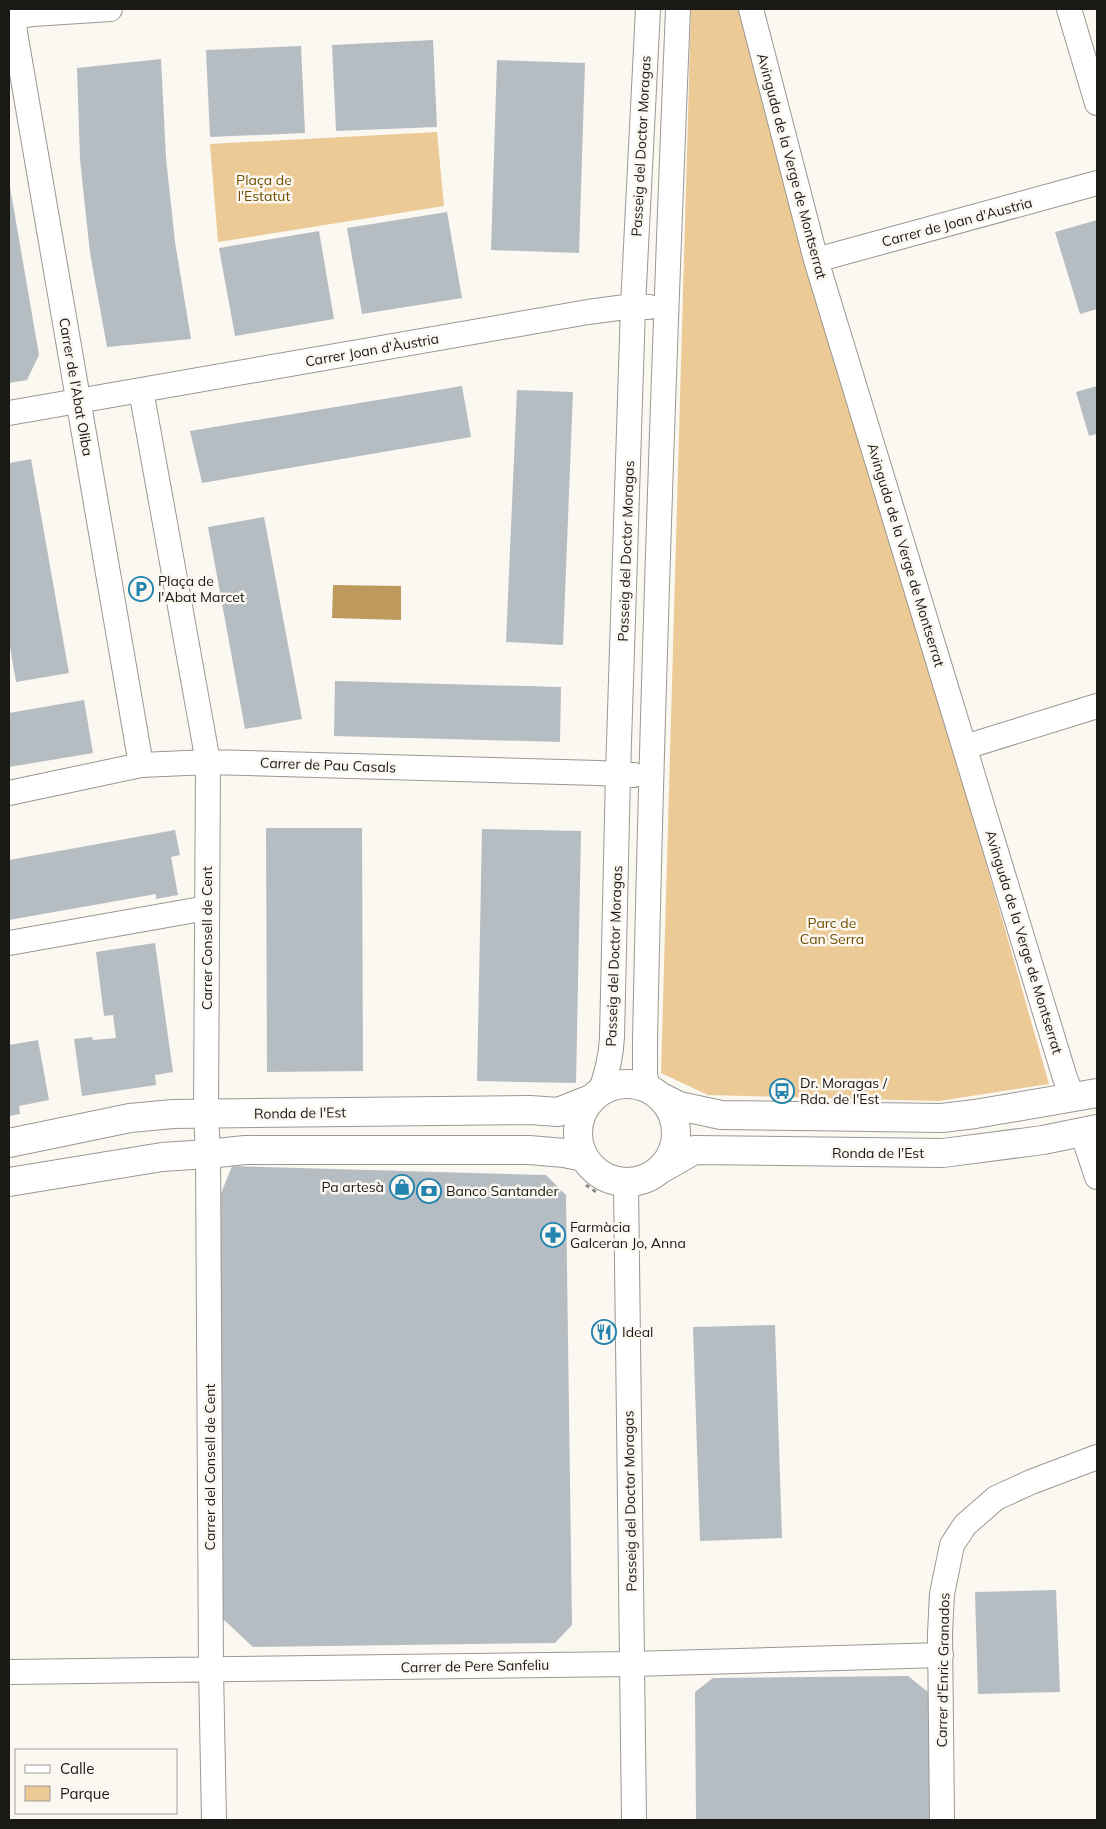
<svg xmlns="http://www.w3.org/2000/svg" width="1106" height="1829" viewBox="0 0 1106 1829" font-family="Mulish,sans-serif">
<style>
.green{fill:#ebca96}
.water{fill:#be995e}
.building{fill:#b6bdc2}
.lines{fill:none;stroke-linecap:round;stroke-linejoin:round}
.street-casing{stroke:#9b9792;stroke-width:26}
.secondary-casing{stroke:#9b9792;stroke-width:30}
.path{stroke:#8c8a85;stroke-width:3;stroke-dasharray:4 4;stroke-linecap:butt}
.street{stroke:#fff;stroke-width:24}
.secondary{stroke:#fff;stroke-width:28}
.labels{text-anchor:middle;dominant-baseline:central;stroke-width:5;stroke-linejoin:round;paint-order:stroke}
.street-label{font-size:14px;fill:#1a1916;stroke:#fbf7f1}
.park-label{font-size:14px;fill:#724e00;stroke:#fbf7f1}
.poi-label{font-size:14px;fill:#1a1916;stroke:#fbf7f1;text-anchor:start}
</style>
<rect width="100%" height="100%" fill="#fbf7f1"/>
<path class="green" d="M691 9H743L1049 1084 939 1101 708 1095 661 1073Z
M437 132 444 206 218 242 210 144Z"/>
<path class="water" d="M333 585 401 586V620L332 618Z"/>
<path class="building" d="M433 40 437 127 336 131 332 45Z
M301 46 305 133 210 137 206 50Z
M161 59 166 158 175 242 191 339 107 347 90 253 80 160 77 68Z
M497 60 585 63 579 253 491 250Z
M9 181 39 355 27 380 9 383Z
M447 212 462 298 362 314 347 228Z
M1097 220V309L1080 314 1055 232Z
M319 231 334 319 235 336 219 248Z
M462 386 471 437 202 483 190 431Z
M1097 386V434L1089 436 1076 392Z
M517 390 573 392 563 645 506 642Z
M31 459 69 673 16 682 9 641V463Z
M264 517 302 719 245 729 208 527Z
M335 681 561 687 560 742 334 736Z
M84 700 93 753 9 767V713Z
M266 828H362L363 1071 267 1072Z
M482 829 581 831 576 1083 477 1081Z
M175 830 180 855 171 857 178 895 156 899V894L9 920V860Z
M155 943 173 1072 155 1075 156 1085 82 1096 74 1039 92 1037 93 1040 116 1038 113 1015 104 1016 96 952Z
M38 1040 49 1100 19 1106 20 1114 9 1116V1045Z
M232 1166 546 1175 566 1195 572 1625 555 1643 253 1647 222 1618 220 1196Z
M775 1325 782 1538 700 1541 693 1327Z
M1056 1590 1060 1692 978 1694 975 1592Z
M908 1676 933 1696 934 1820H696L695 1692 713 1678Z"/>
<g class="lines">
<defs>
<path id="street" d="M11 9 141 765
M751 9 816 260 1065 1078 1073 1097
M1069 9 1097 103
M9 18 33 14 110 9
M816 260 1097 183
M141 390 208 762 206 1114 208 1154 211 1669 214 1820
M9 413 588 312 633 306 649 307
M965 747 1097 706
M9 793 141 765 208 762 598 773 634 775
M9 943 207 908
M648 1088 645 1075V1041C652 697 664 353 678 9
M600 1092C607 1074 611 1057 612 1037L618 774 633 306 648 9
M1082 1132 1097 1177
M626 1183 634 1820
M9 1672 632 1664 941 1655
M942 1820 940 1633 942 1594 952 1545 965 1525 996 1498 1031 1482 1097 1457"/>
<path id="secondary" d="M578 1133a49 49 0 1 1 98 0a49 49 0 1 1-98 0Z
M661 1097 679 1106 721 1115 942 1118 975 1114 1097 1093
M9 1143 130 1118 173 1114 530 1110 558 1112 591 1099
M661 1169 694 1150 943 1153 1043 1140 1097 1129
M9 1182 162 1157 208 1154 245 1150H529L564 1153 584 1157"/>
</defs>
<use href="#street" class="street-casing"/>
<use href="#secondary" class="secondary-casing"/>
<path class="path" d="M586 1185 599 1194"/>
<use href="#street" class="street"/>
<use href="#secondary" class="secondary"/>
</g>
<defs>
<symbol id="parking-ring" viewBox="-11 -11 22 22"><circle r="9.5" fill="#fbf7f1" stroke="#2284af" stroke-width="1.5"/><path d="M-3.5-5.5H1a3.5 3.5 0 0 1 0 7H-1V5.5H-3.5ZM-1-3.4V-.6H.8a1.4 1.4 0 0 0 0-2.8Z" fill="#2284af"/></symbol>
<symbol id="bus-ring" viewBox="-11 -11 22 22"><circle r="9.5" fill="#fbf7f1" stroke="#2284af" stroke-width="1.5"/><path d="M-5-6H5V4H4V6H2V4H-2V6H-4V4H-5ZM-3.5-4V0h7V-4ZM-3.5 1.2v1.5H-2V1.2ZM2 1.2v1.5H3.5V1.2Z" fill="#2284af"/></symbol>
<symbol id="shop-ring" viewBox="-11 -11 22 22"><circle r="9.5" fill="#fbf7f1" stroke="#2284af" stroke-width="1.5"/><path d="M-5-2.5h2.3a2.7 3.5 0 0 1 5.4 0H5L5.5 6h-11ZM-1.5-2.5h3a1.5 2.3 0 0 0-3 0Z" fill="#2284af"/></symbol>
<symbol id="bank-ring" viewBox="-11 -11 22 22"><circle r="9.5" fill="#fbf7f1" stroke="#2284af" stroke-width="1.5"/><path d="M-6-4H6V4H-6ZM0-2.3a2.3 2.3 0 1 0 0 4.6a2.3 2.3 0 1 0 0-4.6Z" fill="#2284af"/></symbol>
<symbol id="pharmacy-ring" viewBox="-11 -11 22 22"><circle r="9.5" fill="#fbf7f1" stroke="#2284af" stroke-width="1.5"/><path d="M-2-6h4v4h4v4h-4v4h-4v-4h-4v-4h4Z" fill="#2284af"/></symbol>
<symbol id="restaurant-ring" viewBox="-11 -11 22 22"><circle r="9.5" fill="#fbf7f1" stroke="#2284af" stroke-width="1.5"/><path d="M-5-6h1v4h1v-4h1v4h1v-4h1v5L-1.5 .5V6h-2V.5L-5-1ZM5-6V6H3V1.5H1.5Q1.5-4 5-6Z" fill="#2284af"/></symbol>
</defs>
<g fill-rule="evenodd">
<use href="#parking-ring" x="127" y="575" width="28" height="28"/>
<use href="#bus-ring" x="768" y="1077" width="28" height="28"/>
<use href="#shop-ring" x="388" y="1173" width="28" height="28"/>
<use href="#bank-ring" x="415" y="1177" width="28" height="28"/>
<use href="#pharmacy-ring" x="539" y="1221" width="28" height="28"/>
<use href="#restaurant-ring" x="590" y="1318" width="28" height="28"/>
</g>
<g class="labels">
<g class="street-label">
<text transform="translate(641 146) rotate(-87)">Passeig del Doctor Moragas</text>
<text transform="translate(792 166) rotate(75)">Avinguda de la Verge de Montserrat</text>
<text transform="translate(957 222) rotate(-15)">Carrer de Joan d'Austria</text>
<text transform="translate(372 350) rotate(-10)">Carrer Joan d'Àustria</text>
<text transform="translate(76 387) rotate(80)">Carrer de l'Abat Oliba</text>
<text transform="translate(626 551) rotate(-88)">Passeig del Doctor Moragas</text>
<text transform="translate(906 555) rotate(73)">Avinguda de la Verge de Montserrat</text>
<text transform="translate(328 765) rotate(2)">Carrer de Pau Casals</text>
<text transform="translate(207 938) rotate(-90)">Carrer Consell de Cent</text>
<text transform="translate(1024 942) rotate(73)">Avinguda de la Verge de Montserrat</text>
<text transform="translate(614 956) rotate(-88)">Passeig del Doctor Moragas</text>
<text transform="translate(300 1113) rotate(-1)">Ronda de l'Est</text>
<text x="878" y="1153">Ronda de l'Est</text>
<text transform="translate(210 1467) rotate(-90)">Carrer del Consell de Cent</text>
<text transform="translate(630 1501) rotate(-91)">Passeig del Doctor Moragas</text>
<text transform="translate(475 1666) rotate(-1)">Carrer de Pere Sanfeliu</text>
<text transform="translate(943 1670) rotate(-89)">Carrer d'Enric Granados</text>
</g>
<g class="park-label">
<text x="264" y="180">Plaça de<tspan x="264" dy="16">l'Estatut</tspan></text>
<text x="832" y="923">Parc de<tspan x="832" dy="16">Can Serra</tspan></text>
</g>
<g class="poi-label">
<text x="158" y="581">Plaça de<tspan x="158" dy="16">l'Abat Marcet</tspan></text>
<text x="800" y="1083">Dr. Moragas /<tspan x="800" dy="16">Rda. de l'Est</tspan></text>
<text x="384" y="1187" text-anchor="end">Pa artesà</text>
<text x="446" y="1191">Banco Santander</text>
<text x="570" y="1227">Farmàcia<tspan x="570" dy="16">Galceran Jo, Anna</tspan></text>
<text x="622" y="1332">Ideal</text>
</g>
</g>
<rect width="1106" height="1829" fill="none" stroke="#1a1916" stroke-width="20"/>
<rect x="15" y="1749" width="162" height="65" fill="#fbf7f1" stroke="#a19e99"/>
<rect x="25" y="1765" width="25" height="8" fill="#ffffff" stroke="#a19e99"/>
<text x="60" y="1774" font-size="15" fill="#1a1916">Calle</text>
<rect x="25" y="1786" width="25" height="15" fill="#ebca96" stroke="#a19e99"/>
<text x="60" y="1799" font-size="15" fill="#1a1916">Parque</text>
</svg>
